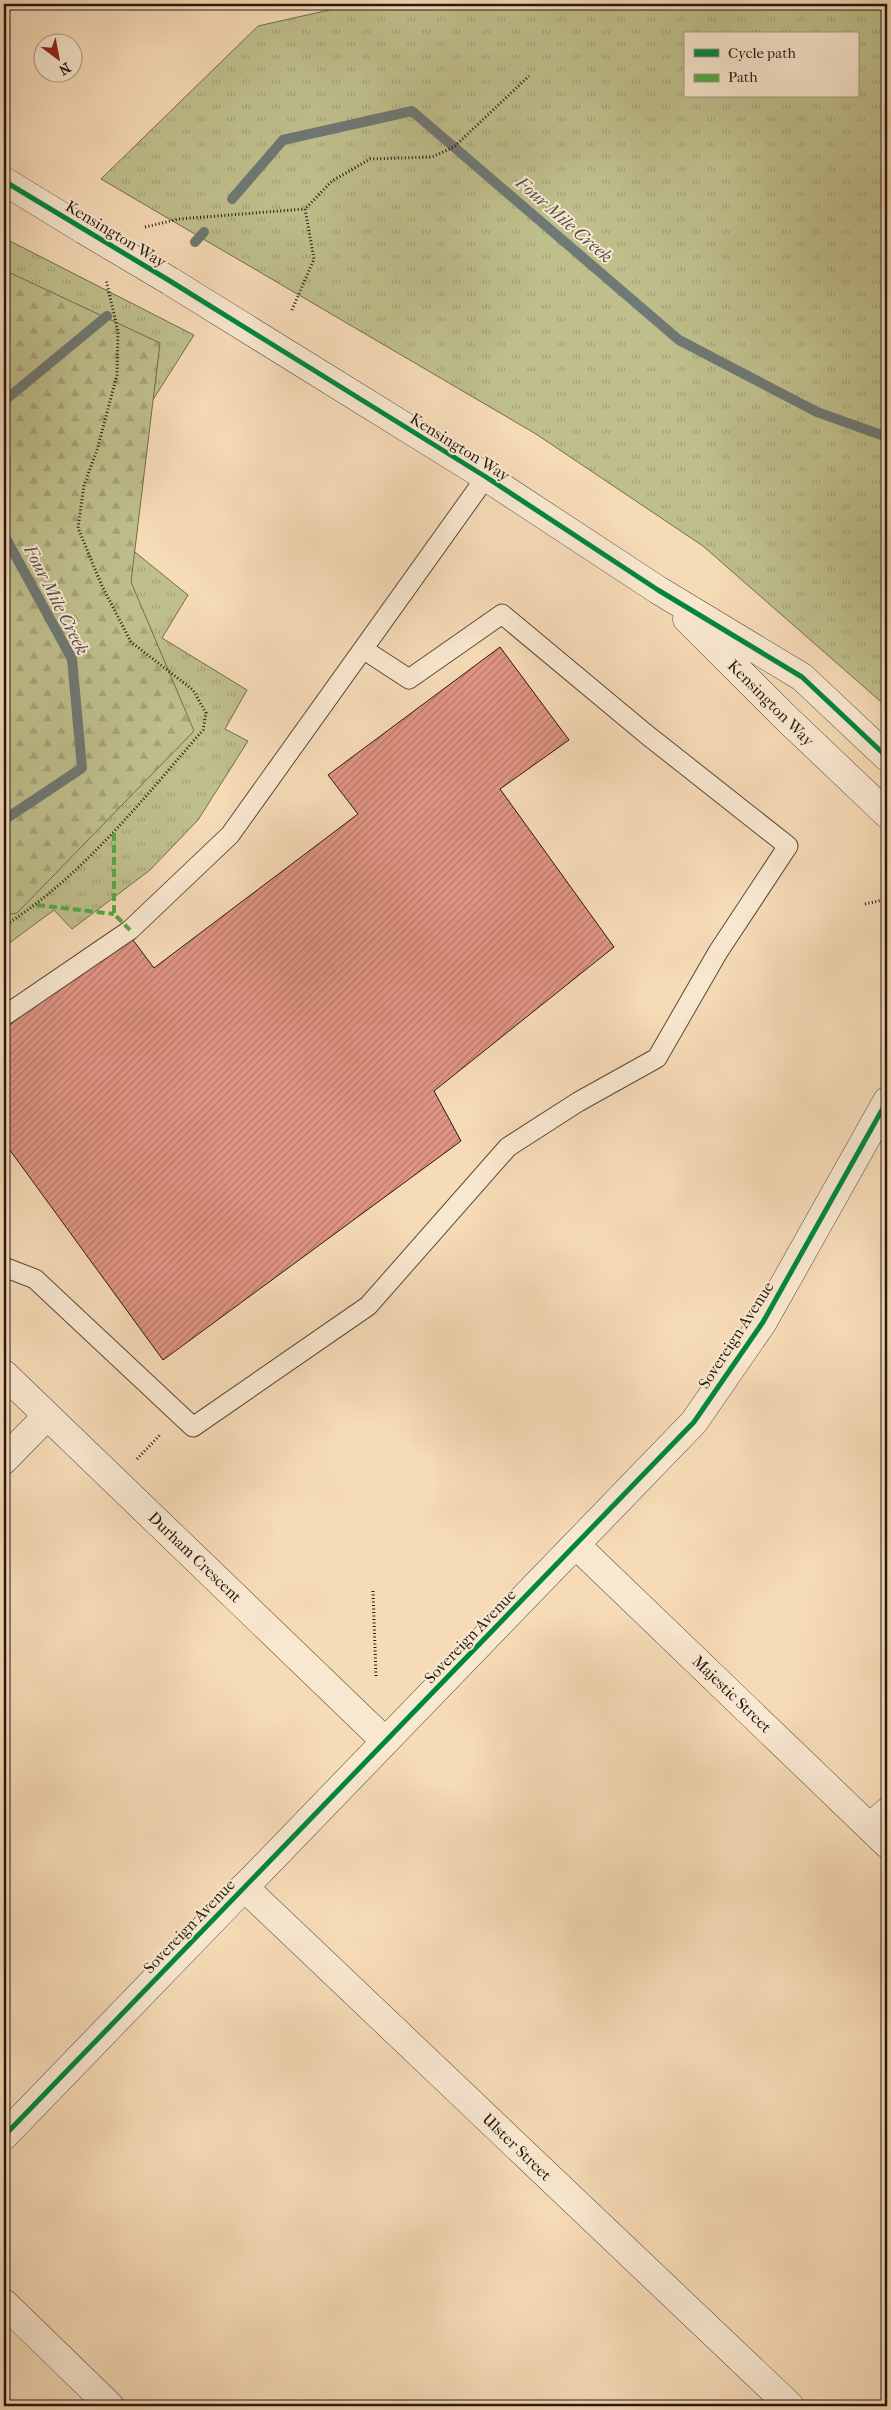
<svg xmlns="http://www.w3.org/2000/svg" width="891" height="2410" viewBox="0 0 891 2410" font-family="'IM FELL French Canon',serif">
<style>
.grass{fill:url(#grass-tufts);stroke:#726c4e;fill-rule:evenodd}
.forest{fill:url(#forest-firs);stroke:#726c4e}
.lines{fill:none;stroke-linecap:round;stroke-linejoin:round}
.stream{stroke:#6f7975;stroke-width:10}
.building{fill:url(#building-hatch);stroke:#261811}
.service-casing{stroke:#5a493a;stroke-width:21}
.minor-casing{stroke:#5a493a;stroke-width:29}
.tertiary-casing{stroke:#5a493a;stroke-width:29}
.path{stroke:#261811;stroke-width:3;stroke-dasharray:1 2.5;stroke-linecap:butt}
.service{stroke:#f9e8d0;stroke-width:19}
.minor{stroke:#f9e8d0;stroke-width:28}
.tertiary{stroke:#f9e8d0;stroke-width:28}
.tertiary-bridge-casing{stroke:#5a493a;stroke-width:29;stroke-linecap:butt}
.tertiary-bridge{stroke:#f9e8d0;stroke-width:28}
.quiet{stroke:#53a942;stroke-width:4;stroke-dasharray:8 4;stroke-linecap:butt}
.cycleway-casing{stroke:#f9e8d0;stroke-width:8}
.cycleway{stroke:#00873e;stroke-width:5}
.labels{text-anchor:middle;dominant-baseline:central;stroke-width:4;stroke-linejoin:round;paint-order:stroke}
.street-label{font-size:16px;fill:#261811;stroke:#f9e8d0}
.water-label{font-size:18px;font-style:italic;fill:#50504b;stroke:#f9e8d0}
</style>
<defs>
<pattern id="grass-tufts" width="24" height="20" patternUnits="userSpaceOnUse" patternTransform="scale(1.25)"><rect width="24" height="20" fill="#bfbf8c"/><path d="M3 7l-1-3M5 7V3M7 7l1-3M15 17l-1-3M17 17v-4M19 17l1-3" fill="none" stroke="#a4a378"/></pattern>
<pattern id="forest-firs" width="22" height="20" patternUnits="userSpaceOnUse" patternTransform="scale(1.25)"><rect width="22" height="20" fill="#bfbf8c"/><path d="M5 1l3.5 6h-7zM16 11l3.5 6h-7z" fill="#a4a378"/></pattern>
<pattern id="building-hatch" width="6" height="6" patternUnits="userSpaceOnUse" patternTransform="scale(1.25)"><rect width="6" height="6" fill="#e19483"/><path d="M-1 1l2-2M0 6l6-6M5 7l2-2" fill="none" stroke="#b6786a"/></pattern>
</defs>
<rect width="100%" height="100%" fill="#f6dbb7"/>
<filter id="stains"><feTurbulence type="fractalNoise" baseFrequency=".004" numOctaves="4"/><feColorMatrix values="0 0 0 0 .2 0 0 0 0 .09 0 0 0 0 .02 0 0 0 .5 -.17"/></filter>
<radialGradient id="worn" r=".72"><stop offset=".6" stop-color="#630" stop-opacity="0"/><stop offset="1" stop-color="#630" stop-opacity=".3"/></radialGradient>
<path class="grass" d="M356 4H887V707L703 546 536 434 101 179 258 26ZM685 34H857V96H685Z
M4 238 194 335 83 510 188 595 162 638 247 690 225 729 248 741 198 820 150 870 72 929 54 910 4 947Z"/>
<path class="forest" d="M4 270 160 343 131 582 194 731 17 913 4 915Z"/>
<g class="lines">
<path class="stream" d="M232 199 283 140 412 111 679 340 817 412 887 437
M195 242 204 232
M4 401 107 316
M4 535 72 659 82 768 4 820"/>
</g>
<path class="building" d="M500 647 569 740 500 789 614 947 434 1091 461 1141 163 1360 4 1142V1029L130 936 154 968 358 814 328 775Z"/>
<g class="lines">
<defs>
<path id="service" d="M4 1016 130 930 230 835 486 477
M4 1267 35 1279 193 1427 368 1306 508 1147 578 1102 657 1058 718 952 788 846 646 734 502 614 409 679 363 649"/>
<path id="minor" d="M4 1374 385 1741
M4 1460 46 1417
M576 1545 887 1844
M870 1827 887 1812
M244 1887 790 2406
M4 2303 110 2406"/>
<path id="tertiary" d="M4 181 84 230
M170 281 486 477 658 590 802 677 887 757
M687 619 785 717 887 814
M4 2136 694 1422 763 1322 887 1101"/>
</defs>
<use href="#service" class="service-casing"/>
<use href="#minor" class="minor-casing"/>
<use href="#tertiary" class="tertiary-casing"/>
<path class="path" d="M145 227 179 219 305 209
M292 310 314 259 305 209 332 181 370 159 432 157 454 147 529 76
M865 904 887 899
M4 926C83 876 142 800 203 730L206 713 193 690 131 642 102 586 78 528 84 485 97 450 117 375 118 331 106 280
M137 1459 160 1435
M373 1591 376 1676"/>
<use href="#service" class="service"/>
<use href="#minor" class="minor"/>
<use href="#tertiary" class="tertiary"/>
<defs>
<path id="tertiary-bridge" d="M84 230 170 281"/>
</defs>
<use href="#tertiary-bridge" class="tertiary-bridge-casing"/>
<use href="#tertiary-bridge" class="tertiary-bridge"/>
<path class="quiet" d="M114 833V914L130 930
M37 905 114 914"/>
<defs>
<path id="cycleway" d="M4 181 170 281 486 477 658 590 802 677 887 757
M4 2136 694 1422 763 1322 887 1101"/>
</defs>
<use href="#cycleway" class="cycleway-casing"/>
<use href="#cycleway" class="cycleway"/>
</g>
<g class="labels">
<g class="street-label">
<text transform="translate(116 234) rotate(31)">Kensington Way</text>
<text transform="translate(460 447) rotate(32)">Kensington Way</text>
<text transform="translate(771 703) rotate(45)">Kensington Way</text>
<text transform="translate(736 1335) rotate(-57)">Sovereign Avenue</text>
<text transform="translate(195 1557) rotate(44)">Durham Crescent</text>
<text transform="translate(470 1636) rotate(-46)">Sovereign Avenue</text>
<text transform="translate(732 1694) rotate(44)">Majestic Street</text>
<text transform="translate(189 1926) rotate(-46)">Sovereign Avenue</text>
<text transform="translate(517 2147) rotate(44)">Ulster Street</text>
</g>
<g class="water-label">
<text transform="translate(564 220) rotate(41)">Four Mile Creek</text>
<text transform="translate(56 600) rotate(63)">Four Mile Creek</text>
</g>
</g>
<rect width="891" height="2410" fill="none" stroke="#f6dbb7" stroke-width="20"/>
<rect x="5" y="5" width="881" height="2400" fill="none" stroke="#261811" stroke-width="2.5"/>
<rect x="10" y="10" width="871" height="2390" fill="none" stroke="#261811"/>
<rect x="684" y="32" width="175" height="65" fill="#f9e8d0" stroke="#a59584"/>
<rect x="694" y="49" width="25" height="8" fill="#00873e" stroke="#a59584"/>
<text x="728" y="58" font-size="15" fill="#261811">Cycle path</text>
<rect x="694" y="74" width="25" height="8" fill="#53a942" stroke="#a59584"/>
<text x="728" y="82" font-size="15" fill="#261811">Path</text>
<g transform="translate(58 58) rotate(148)"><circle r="24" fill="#f9e8d0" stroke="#a59584"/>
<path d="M0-4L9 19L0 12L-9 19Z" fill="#8f2418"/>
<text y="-8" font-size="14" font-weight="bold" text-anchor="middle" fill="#261811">N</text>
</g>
<rect width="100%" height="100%" filter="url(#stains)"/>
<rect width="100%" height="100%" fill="url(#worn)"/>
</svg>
